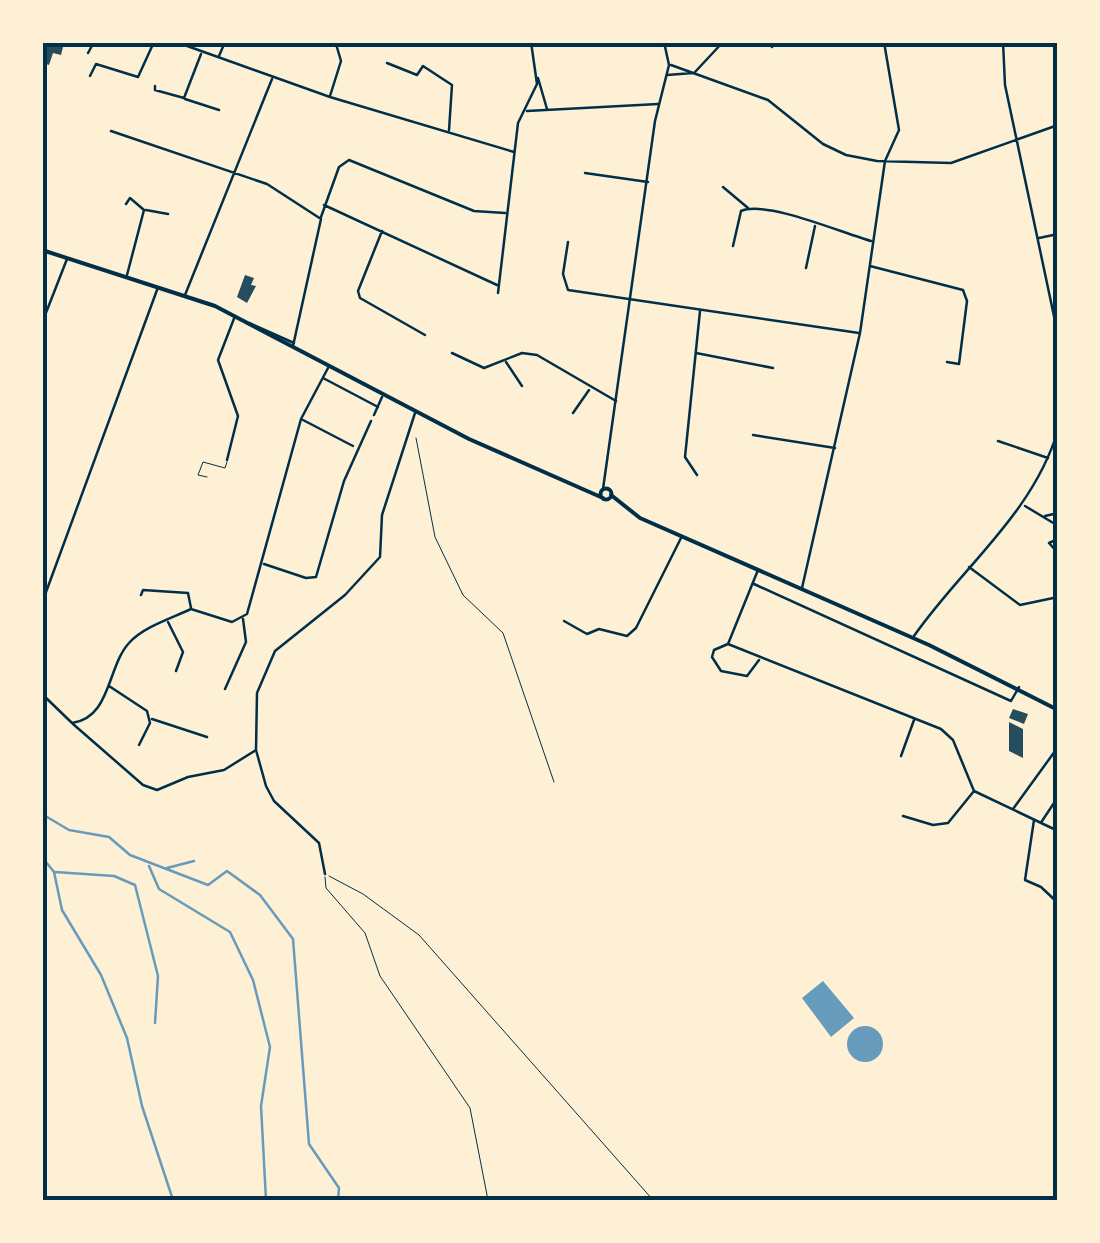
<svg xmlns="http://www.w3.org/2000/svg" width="1100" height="1243" viewBox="0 0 1100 1243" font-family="'Public Sans',sans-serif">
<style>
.water{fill:#669bbc}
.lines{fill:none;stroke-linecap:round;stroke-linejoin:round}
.stream{stroke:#669bbc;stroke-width:2.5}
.building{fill:#264d5e}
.path{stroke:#003049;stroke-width:1}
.service{stroke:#003049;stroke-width:1}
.minor{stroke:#003049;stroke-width:2.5}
.tertiary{stroke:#003049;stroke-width:2.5}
.secondary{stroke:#003049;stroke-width:4}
.neatline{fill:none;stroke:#003049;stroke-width:4}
</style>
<rect width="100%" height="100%" fill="#fdf0d5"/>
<path class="water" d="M823 981 854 1018 831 1037 802 998Z
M847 1044a18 18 0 1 1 36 0a18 18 0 1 1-36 0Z"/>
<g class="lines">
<path class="stream" d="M42 814 69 830 109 837 130 855 208 885 227 871 260 895 293 939 309 1144 339 1188 338 1200
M42 857 54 872 62 910 101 975 127 1038 142 1106 173 1200
M149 866 159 889 230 932 253 980 270 1047 261 1106 266 1200
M167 868 194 861
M55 872 114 876 135 885 158 976 155 1023"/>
</g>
<path class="building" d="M42 42 63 47 61 55 53 53 49 65 43 63 47 51Z
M245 275 254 278 251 285 256 286 247 303 237 297Z
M1013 709 1028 714 1024 724 1009 718Z
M1009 722 1023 729V758L1009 751Z"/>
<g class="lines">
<path class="path" d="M416 438 435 537 463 595 503 633 554 782
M329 876 363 894 419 935 653 1200"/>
<path class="service" d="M207 477 198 475 203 462 225 468 227 462
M325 877 326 888 365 933 380 976 470 1108 488 1200"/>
<path class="minor" d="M103 42H115
M176 42 330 97 514 152
M770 42 772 47
M1003 42 1005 85 1058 335
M88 53 94 42
M219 56 225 42
M387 63 417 75 423 66 452 85 449 130
M671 65 768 100 823 144 846 155 877 161 951 163 1058 125
M695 72 723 42
M667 75 693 73
M90 76 96 64 138 77 154 42
M538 78 547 109
M155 86V90L184 98 201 54
M330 96 341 61 336 44 342 42
M185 99 219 110
M527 111 658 104
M111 131 267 184 321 219 293 346
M585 173 648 182
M723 187 748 208
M126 204 130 198 144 210 127 275
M324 205 497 285
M146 210 168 214
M321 217 339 167 349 160 474 211 505 213
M382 231 358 291 360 298 425 335
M1039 238 1058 234
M568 242 563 274 568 290 859 333
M733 246 741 211C766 200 842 233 871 241
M870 266 963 290 967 301 959 364 947 362
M806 268 815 226
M498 293 518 123 537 84 531 42
M185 295 272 79
M42 323 67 259
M249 323 294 343
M452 353 484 368 522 353 537 355 616 401
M696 353 773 368
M506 362 522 386
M323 378 378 407
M573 413 589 390
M374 415 382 397
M303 420 353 446
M753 435 835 448
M998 441 1048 458
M227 460 238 416 218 360 235 316
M697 475 685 457 700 311
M1025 506 1055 524 1058 532
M1045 516 1058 513
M1058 539 1049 543 1058 553
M264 564 306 578 316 577 344 481 371 421
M969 567 1020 605 1058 597
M758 570 728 644 941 729 953 740 974 791 1058 831
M754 584 1011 701 1019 687
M802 588 860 333 885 161 899 130 884 42
M1058 588V590
M141 595 143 590 188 593 191 608
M42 603 157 290
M564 621 587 634 599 629 627 636 636 628 682 536
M168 622 183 652 176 671
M914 636C962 567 1033 514 1058 430
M728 644 714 650 712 657 721 671 747 676 759 660
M109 686 147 711 150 723 139 745
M225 689 246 642 243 619
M42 694 72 723C111 718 107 667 129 643 143 627 172 618 191 609L232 622 247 614 301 419 328 368
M152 719 207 737
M73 724 143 785 157 790 188 777 224 770 256 750
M901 756 914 720
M1013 809 1058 747
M903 816 933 825 948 823 974 791
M1034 820 1025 880 1041 887 1058 903
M1042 821 1058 797
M325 874 319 843 274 801 266 786 256 750 257 693 275 651 345 595 380 557 382 515 415 413"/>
<path class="tertiary" d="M603 489 655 121 669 65 664 42"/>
<path class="secondary" d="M42 250 215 306 469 439 603 498
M600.5 494a5.5 5.5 0 1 1 11 0a5.5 5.5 0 1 1-11 0Z
M611 495 640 518 929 645 1058 710"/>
</g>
<rect width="1100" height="1243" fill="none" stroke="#fdf0d5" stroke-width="90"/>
<rect x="45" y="45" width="1010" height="1153" class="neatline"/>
</svg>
